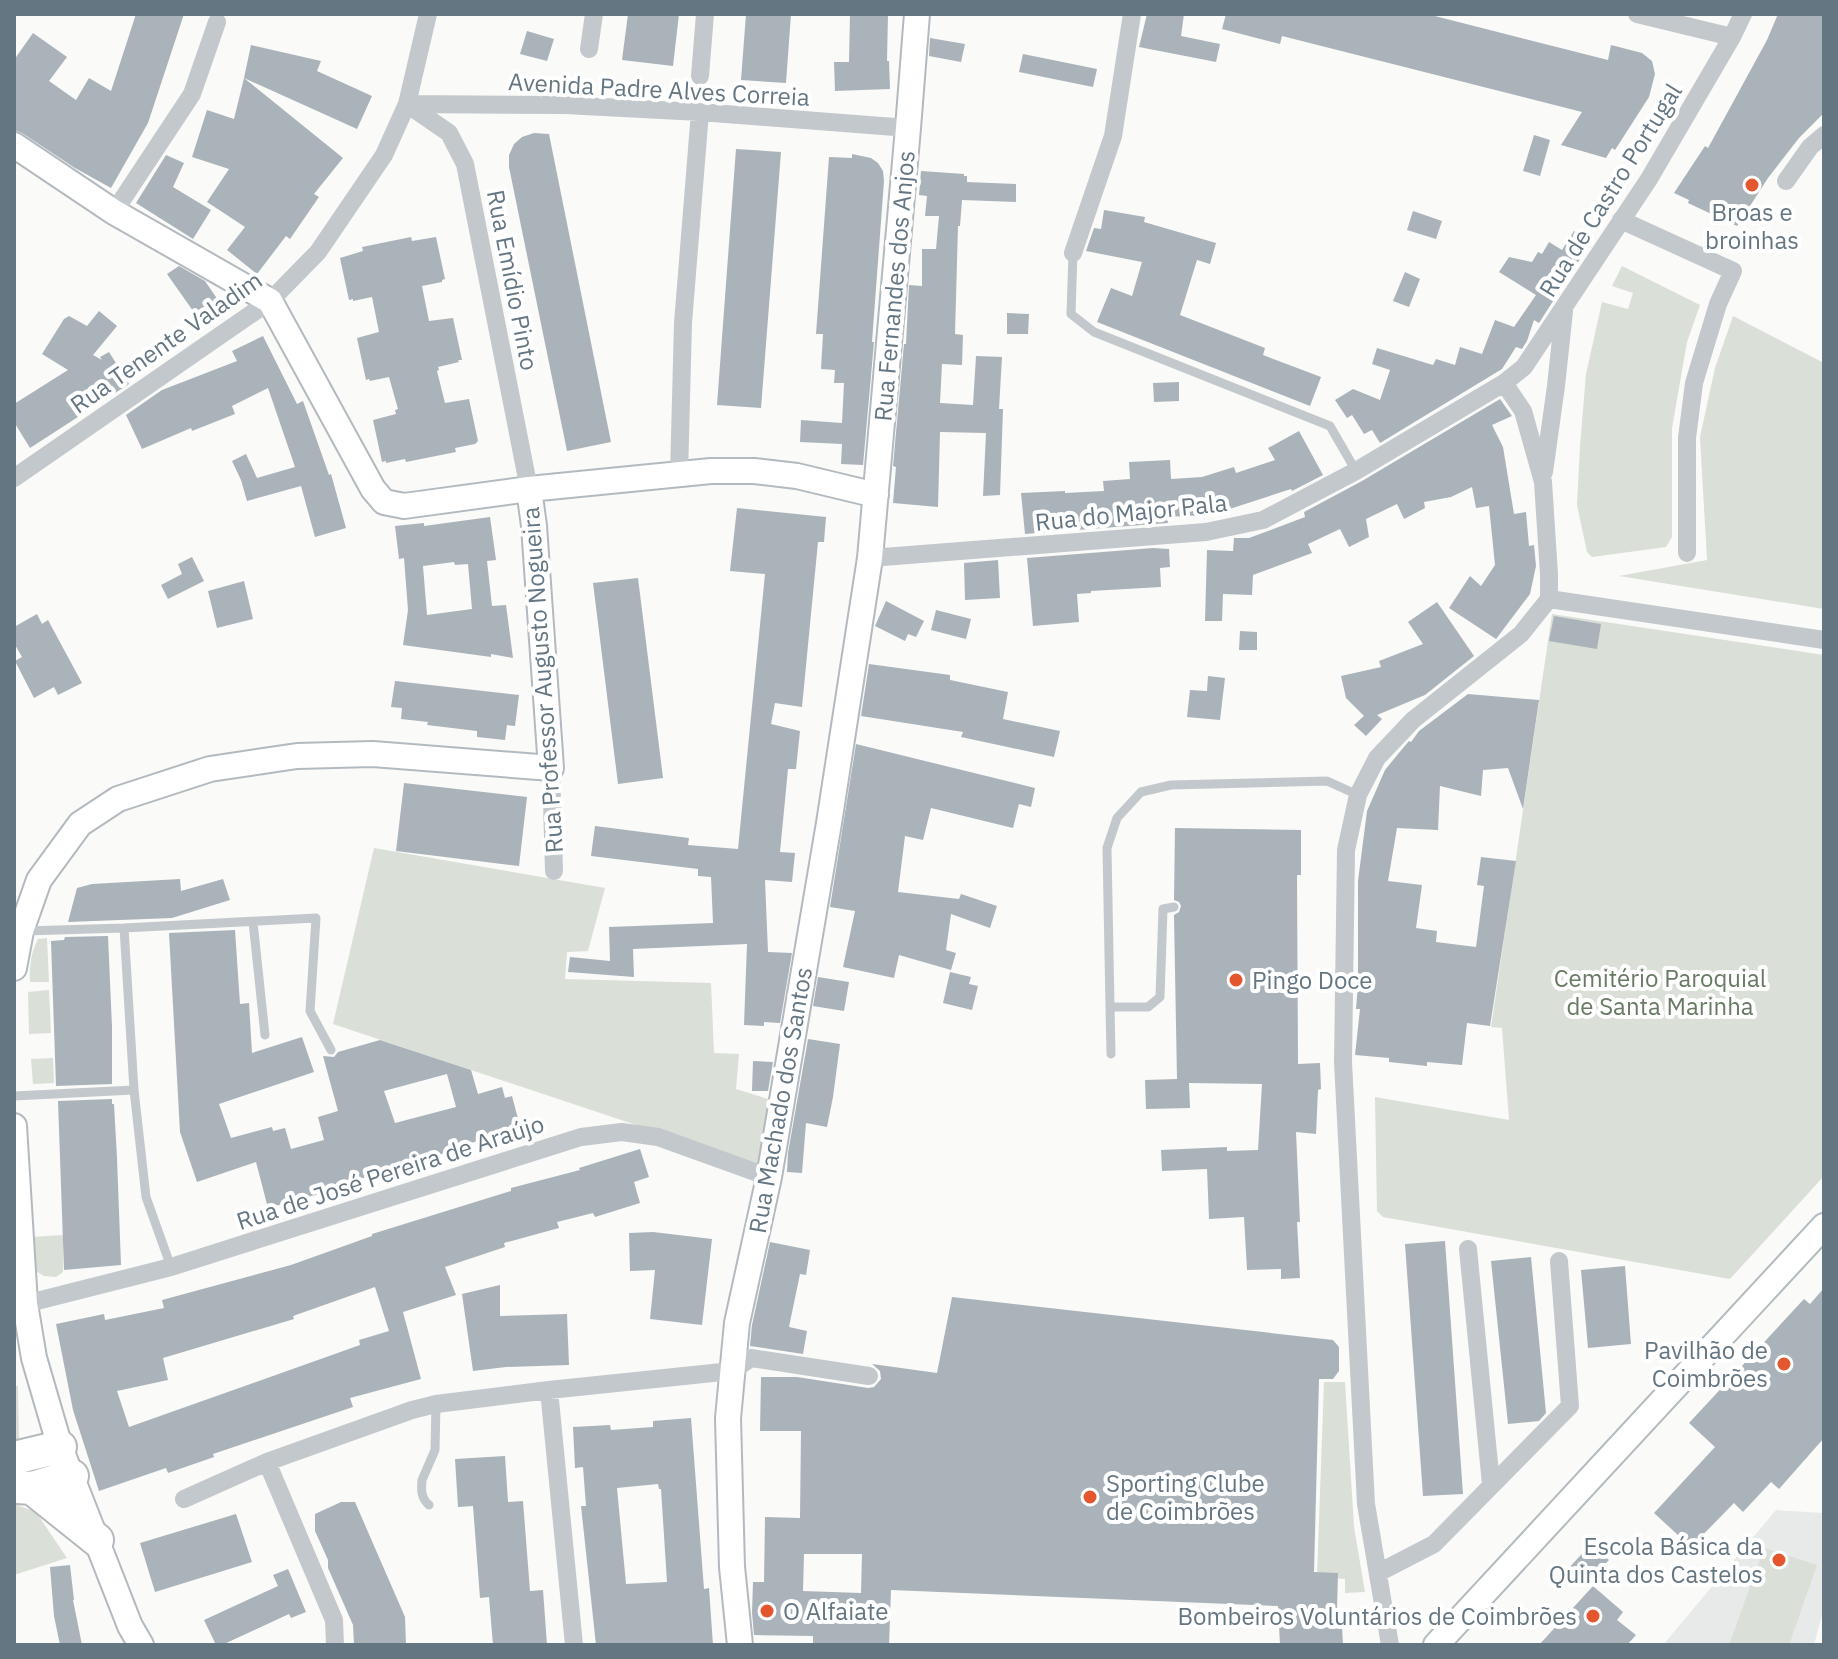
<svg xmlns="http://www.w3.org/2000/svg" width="1838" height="1659" viewBox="0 0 1838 1659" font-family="'IBM Plex Sans',sans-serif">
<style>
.built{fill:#e8e9e9}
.green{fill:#dadfd7}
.building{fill:#aab3b9;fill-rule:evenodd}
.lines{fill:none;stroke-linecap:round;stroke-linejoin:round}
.secondary-casing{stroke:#b3babf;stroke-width:28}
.highway-casing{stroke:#b4b9bd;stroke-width:36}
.lane{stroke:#c3c8cc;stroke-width:9}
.street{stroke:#c3c8cc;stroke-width:18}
.secondary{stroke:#fff;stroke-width:24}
.highway{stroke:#fff;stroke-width:32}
.poi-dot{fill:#e4572e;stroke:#fff;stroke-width:3}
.labels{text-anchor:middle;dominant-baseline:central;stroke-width:8;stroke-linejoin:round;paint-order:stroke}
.street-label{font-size:24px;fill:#657683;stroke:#fff}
.poi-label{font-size:24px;fill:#657683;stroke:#fff;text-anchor:start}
.park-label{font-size:24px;fill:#687a64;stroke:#fff}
</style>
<rect width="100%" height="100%" fill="#fafaf8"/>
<path class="built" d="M1776 1510 1824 1513V1607L1814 1645H1663Z"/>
<path class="green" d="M1622 266 1700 305 1687 342 1672 428V537L1666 547 1592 557 1587 552 1577 505 1580 446 1586 374 1602 302 1628 309 1633 293 1612 286Z
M1733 316 1824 363V609L1619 576 1707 560 1700 437 1715 368Z
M1552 614 1824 655V1176L1730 1279 1383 1217 1377 1211 1375 1097 1509 1120 1502 1028 1491 1027Z
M374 848 605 888 588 951 567 952 565 979 711 983 714 1053 739 1054 736 1089 771 1100 759 1166 333 1024Z
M47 938 49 982H30C29 967 31 953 38 939Z
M49 990 51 1033 29 1034 28 992Z
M53 1058 54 1083 33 1084 31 1059Z
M63 1235V1272L56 1277 44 1276 33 1269 32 1237Z
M1324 1382H1345L1354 1527 1365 1592 1345 1593V1579L1317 1577Z
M14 1386H18L19 1441H14Z
M14 1504 36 1512 67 1558 14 1575Z
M1764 1548 1817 1565 1789 1645H1729Z"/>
<path class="building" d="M136 14H184L148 123 111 188 75 168 22 133 14 130V60L33 33 67 57 49 81 76 100 89 78 111 91Z
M628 14H679L673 66 622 60Z
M746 14H791L786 83 741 80Z
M850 14H888L887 61H889L890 89 835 91 834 62H849Z
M1147 14H1184L1181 36 1220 44 1216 62 1139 47Z
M1226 14H1427L1608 60 1611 45 1642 53 1652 61 1655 74 1649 97 1615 150 1612 148 1606 158 1561 145 1582 112 1282 36 1280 44 1222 29Z
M1778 14H1824V113L1799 138 1768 178 1737 226 1688 203 1689 200 1674 193 1705 146 1708 148 1767 40Z
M527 31 554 39 547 61 520 54Z
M930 38 965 44 961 62 929 56Z
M251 45 321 61 317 71 372 96 357 129 244 78Z
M1023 54 1097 69 1093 87 1019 72Z
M244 78 343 158 314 194 319 197 290 239 286 236 257 274 227 250 245 227 207 202 229 169 192 157 207 110 234 119Z
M534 133 549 134 611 442 567 451 509 167V155L514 144 522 137Z
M1534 135 1550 140 1540 176 1523 171Z
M736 149 781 152 761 408 717 405Z
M852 154 871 158 878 163 883 171 884 181 872 342H874L863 465 841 464 842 444 800 442 801 420 842 423 844 383H834L835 370 821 369 823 334H816L829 157 852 158Z
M166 155 184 163 173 187 211 210 193 239 136 203Z
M921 171 964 174V176H967V182L1016 184V202L962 200 960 226H958L955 334 963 335 962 365 942 364 940 403 973 405 976 356 1002 357 999 409H1003L1000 495 983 496 986 433 940 432 938 507 893 503 896 467 893 466 904 344H906L909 285 922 286V249H936L939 216H925L927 196 919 195Z
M1104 210 1145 217 1144 222 1216 243 1210 264 1197 260 1180 315 1265 348 1263 355 1321 377 1310 406 1097 322 1111 288 1132 296 1142 262 1086 251 1094 228 1101 229Z
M1413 211 1442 221 1436 239 1407 230Z
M1574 231 1591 242 1539 323 1534 320 1527 341 1522 349 1516 347 1502 369 1380 443 1372 430 1364 434 1352 415 1347 418 1335 400 1353 389 1380 400 1390 370 1372 364 1377 348 1433 365 1436 359 1455 365 1460 347 1482 354 1495 320 1514 327 1536 295 1499 272 1509 257 1532 262 1538 252 1542 254 1549 242 1562 250Z
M411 237 412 241 436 237 445 279 442 280V282L422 286 429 321 453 318 462 360H458L459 362 438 367 439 370 437 371 445 403 469 399 478 441 475 444 455 448 456 452 406 462 405 459 386 463V461L382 462 373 420 396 414 395 410 398 409 389 377 370 381 369 379 366 380 357 338 379 332 372 297 353 301V299L349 300 340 258 363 251 362 247Z
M179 266 205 281 227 313 205 328 167 274Z
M1405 272 1420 279 1409 307 1393 301Z
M99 311 117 326 93 355 102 360 100 357 109 352 129 384 30 448 14 422V404L68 370 42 354 64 319 69 316 87 326Z
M1007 313 1029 314 1028 334H1007Z
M263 336 297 404 303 401 329 475 331 474 346 528 315 537 301 486 247 501 241 480 232 461 246 454 257 478 295 467 268 388 232 406 235 414 192 431 191 428 142 449 126 415 162 390 237 361 232 351Z
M1179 382V401L1154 402 1153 383Z
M1500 399 1512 416 1492 425 1503 447 1514 514 1526 512 1529 546 1534 545 1536 566 1530 594 1496 639 1449 608 1470 576 1481 586 1495 565 1489 506 1476 508 1472 487 1451 497 1424 502 1425 508 1404 519 1397 504 1366 519 1369 537 1349 547 1340 529 1308 544 1312 553 1253 575 1252 595 1223 594 1222 621H1205L1207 550 1233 551 1234 538H1249L1305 517 1304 512 1362 481Z
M1299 431 1323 475 1292 491 1291 489 1205 517V515L1167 517 1168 523 1025 534 1021 493 1065 491V493L1104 491 1103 481 1130 479 1129 462 1170 460 1171 479 1202 477 1234 467 1236 473 1275 460 1268 448Z
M737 508 826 517 824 542H818L802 707 775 703 771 724 800 731 796 769H788L780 852 795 853 792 882 765 880 768 952 792 953 780 1023 764 1022V1026L744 1025 747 944 633 949 634 977 568 972 570 957 610 961 609 927 713 923 711 877 698 876V869L591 856 595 826 689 838 688 845 738 849 765 574 730 571Z
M490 517 496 560 487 561 492 606 506 605 513 658 491 654V657L403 645 408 610 404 558 399 559 395 526 424 523V526ZM454 562 455 565 468 564 472 609 427 615 423 566Z
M1153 548 1169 549 1170 567 1160 568 1161 587 1091 591V593L1077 594 1079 622 1033 626 1027 558Z
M192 557 204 581 168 599 161 585 182 574 178 564Z
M998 560 1000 598 965 600 964 563Z
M638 578 663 778 618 784 593 583Z
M244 581 253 619 217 628 208 591Z
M886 601 924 621 916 637 908 634 905 641 875 626Z
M1437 602 1474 656 1425 695 1377 715 1382 719 1366 736 1354 725 1364 716 1346 698 1341 676 1381 667 1379 661 1423 644 1408 622Z
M936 610 971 619 966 639 931 630Z
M37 614 42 624 48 620 82 683 58 695 54 687 34 698 15 661 22 657 14 643V627Z
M1554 616 1601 624 1597 649 1549 641Z
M1240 631 1257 632V650H1239Z
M869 664 950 675V680L1008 692 1003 719 1060 731 1054 757 961 737 963 732 861 716Z
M1208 676 1225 678 1220 720 1187 717 1190 690 1207 691Z
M395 681 519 695 515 726 507 725 505 740 477 737V731L427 725 428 722 401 719 402 708 391 707Z
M1468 694 1539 700 1523 809 1508 768 1483 770 1481 796 1440 786 1438 830 1397 828 1388 881 1422 885 1416 928 1437 931 1436 942 1476 947 1484 886 1477 885 1481 857 1516 861 1490 1026 1467 1023 1462 1065 1427 1062V1066L1389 1062V1058L1355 1055 1360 1009H1356L1358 984V881L1367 811 1385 770 1398 754 1409 741 1411 742 1419 731Z
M856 744 1035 788 1031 807 1019 804 1013 828 931 808 923 840 905 836 898 892 959 899 961 894 997 906 990 928 951 914 946 950 956 953 951 970 899 955 894 978 843 967 855 911 830 907Z
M404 783 527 797 519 866 396 851Z
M1175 828 1301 830V875H1297L1298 1064 1320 1063 1321 1089 1318 1090 1316 1134 1296 1132 1300 1222H1297L1300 1278 1281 1279V1269L1247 1270 1244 1217 1209 1219 1207 1169 1162 1171 1161 1150 1227 1147V1151L1258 1150 1262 1084 1189 1083 1190 1108 1146 1109 1145 1080 1177 1079 1174 915 1179 912 1181 906 1179 902 1174 900Z
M180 879 181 891 223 879 230 900 172 918 68 922 77 888 92 884Z
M235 930 240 1004 249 1003 252 1053 302 1037 314 1072 219 1104 231 1138 272 1127 273 1131 285 1128 291 1149 324 1140 318 1117 338 1111 323 1056 334 1057 338 1052 380 1040 471 1070 478 1094 502 1087 505 1098 512 1096 521 1130 455 1147V1150L353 1181 354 1184 268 1208 256 1162 197 1182 180 1132 169 933ZM447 1074 456 1107 395 1123 384 1091Z
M108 936 112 1027V1084L56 1086 51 941 64 940 65 937Z
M950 972 971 977 969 984 978 986 972 1010 943 1003Z
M818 977 849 982 844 1011 813 1006Z
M808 1039 840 1044 833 1097 827 1127 806 1123 802 1173 787 1172 788 1153Z
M753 1061 773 1062 768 1091H752Z
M112 1099V1104H114L117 1158 121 1265 64 1270 58 1101Z
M640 1149 649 1177 634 1182 640 1203 595 1217 593 1213 557 1222 559 1228 504 1243 505 1247 445 1267 456 1295 403 1312 421 1379 350 1398 353 1407 213 1454 214 1457 168 1473 166 1468 99 1491 73 1410 56 1324 104 1314 105 1320 164 1308 162 1300 291 1265 372 1236V1234L511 1191V1188L580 1170 579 1168ZM375 1287 389 1331 359 1340 360 1345 129 1427 117 1391 168 1380 163 1358 294 1319 293 1316Z
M653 1232 712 1239 702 1325 650 1319 655 1270 630 1271 629 1233Z
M1445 1241 1463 1494 1423 1496 1405 1244Z
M770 1242 810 1250 806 1275 800 1274 789 1327 807 1331 803 1354 750 1346 752 1325Z
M1531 1257 1546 1413 1539 1421 1508 1424 1491 1261Z
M1625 1266 1631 1344 1588 1348 1581 1270Z
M500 1285V1316L567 1314 569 1365 506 1367 473 1371 462 1294Z
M1824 1288V1438L1779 1489 1771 1482 1743 1512 1734 1503 1691 1547 1654 1513 1715 1447 1689 1423 1804 1299 1810 1304Z
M952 1297 1333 1340 1339 1347V1371L1333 1379H1319L1314 1572 1338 1573 1337 1610 1369 1608 1370 1625 1342 1626 1343 1645H1280L1278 1606 891 1590 889 1645H813V1636L754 1635 752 1613 753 1582H764L765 1517 800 1518 801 1431H760L761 1377H797L868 1388 874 1387 881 1379 880 1371 872 1364 937 1373ZM804 1554H862L861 1593 803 1591Z
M691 1418 704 1589 709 1588 713 1645H596L581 1506H586L583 1467 575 1468 573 1427 610 1425 611 1430 653 1427V1421ZM658 1484 659 1489H661L667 1582 626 1584 617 1488Z
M505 1456 508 1502 523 1501 530 1591 543 1590 547 1645H493L489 1597 480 1598 473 1506 458 1507 455 1459Z
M341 1502H355L405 1617 406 1645H354L353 1625 328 1568V1560L315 1531V1514Z
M236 1514 252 1562 155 1592 140 1543Z
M1591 1544 1609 1560 1583 1587 1566 1571Z
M70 1565 74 1600H73L82 1645H60L54 1616 50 1567Z
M288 1569 306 1612 291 1618 289 1614 222 1645H216L204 1620 278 1586 273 1575Z
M1593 1586 1623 1612 1617 1620 1636 1635 1627 1645H1539Z"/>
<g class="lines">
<defs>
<path id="secondary" d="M14 145 114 212 270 301 373 489 384 502 404 506 529 489 711 471H754L797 476 876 495
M14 968 21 931 39 880 80 824 118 799 210 769 297 756 373 754 551 768 534 526 529 489
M14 1126 25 1304 34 1358 60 1447 130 1626 141 1645
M740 1645 732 1567 728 1418 737 1323 769 1177 829 823 870 558 908 128 917 14
M1436 1645 1824 1226"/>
<path id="highway" d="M14 1458 60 1447
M17 1487 32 1488 72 1476
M32 1488 97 1540"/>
</defs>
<use href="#secondary" class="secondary-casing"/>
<use href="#highway" class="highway-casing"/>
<path class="lane" d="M1073 253 1071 314 1094 332 1330 426 1356 471
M1174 907 1163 909 1160 997 1148 1007H1110L1107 848 1117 818 1141 792 1171 785 1327 781 1358 795
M253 922 265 1035
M124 928 134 1090 146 1197 171 1267
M25 931 124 928 316 918 310 1011 331 1050
M1110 1007 1111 1054
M14 1096 134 1090
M429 1505C421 1498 421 1490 422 1480L435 1450 436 1404"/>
<path class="street" d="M1637 14 1732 37
M589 49 594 14
M700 76 705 14
M407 104 565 105 700 112 908 128
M407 104 449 133 465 164 529 489
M1786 181 1810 147 1824 135
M114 212 192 94 217 22
M1621 220 1733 271 1718 304 1694 383 1687 438V553
M1073 253 1113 136 1132 14
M1504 383 1523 411 1543 482 1549 574V599
M1544 472 1556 386 1564 311
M679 475 683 323 700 112
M14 478 270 301 318 252 384 155 407 104 428 14
M870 558 1206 532 1263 520 1356 471 1504 383 1524 367 1649 179 1732 37 1743 14
M1549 599 1824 640
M551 768 554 871
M1468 1249 1491 1484
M25 1304 171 1267 581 1137 622 1132 658 1137 769 1177
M549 1390 574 1645
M267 1462 334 1620 335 1645
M184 1499 267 1462 412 1410 436 1404 549 1390 732 1371 751 1358 869 1376
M1378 1573 1434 1544 1570 1406 1559 1261
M1390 1645 1366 1504 1343 1062 1346 850 1358 795 1377 758 1413 720 1521 634 1549 599"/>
<use href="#secondary" class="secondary"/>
<use href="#highway" class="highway"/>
</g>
<g class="poi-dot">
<circle cx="1752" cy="185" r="8"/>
<circle cx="1236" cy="980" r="8"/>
<circle cx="1784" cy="1364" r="8"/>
<circle cx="1090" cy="1497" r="8"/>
<circle cx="1779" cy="1560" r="8"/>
<circle cx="767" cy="1611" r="8"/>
<circle cx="1593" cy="1616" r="8"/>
</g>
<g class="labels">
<g class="street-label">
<text transform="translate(659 89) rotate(3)">Avenida Padre Alves Correia</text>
<text transform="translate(1610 190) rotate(-58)">Rua de Castro Portugal</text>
<text transform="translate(513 280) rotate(79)">Rua Emídio Pinto</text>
<text transform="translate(894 286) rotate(-85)">Rua Fernandes dos Anjos</text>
<text transform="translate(166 342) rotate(-35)">Rua Tenente Valadim</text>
<text transform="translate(1131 512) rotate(-6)">Rua do Major Pala</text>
<text transform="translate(542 680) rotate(-94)">Rua Professor Augusto Nogueira</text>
<text transform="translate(780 1100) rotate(-80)">Rua Machado dos Santos</text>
<text transform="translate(390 1172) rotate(-18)">Rua de José Pereira de Araújo</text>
</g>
<g class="poi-label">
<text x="1752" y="212" text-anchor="middle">Broas e<tspan x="1752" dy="28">broinhas</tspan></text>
<text x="1252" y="980">Pingo Doce</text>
<text x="1768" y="1350" text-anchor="end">Pavilhão de<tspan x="1768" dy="28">Coimbrões</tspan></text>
<text x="1106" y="1483">Sporting Clube<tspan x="1106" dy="28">de Coimbrões</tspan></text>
<text x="1763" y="1546" text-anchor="end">Escola Básica da<tspan x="1763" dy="28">Quinta dos Castelos</tspan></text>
<text x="783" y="1611">O Alfaiate</text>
<text x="1577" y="1616" text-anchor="end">Bombeiros Voluntários de Coimbrões</text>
</g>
<g class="park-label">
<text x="1660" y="978">Cemitério Paroquial<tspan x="1660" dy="28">de Santa Marinha</tspan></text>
</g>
</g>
<rect width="1838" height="1659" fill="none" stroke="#657683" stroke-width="32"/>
</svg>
